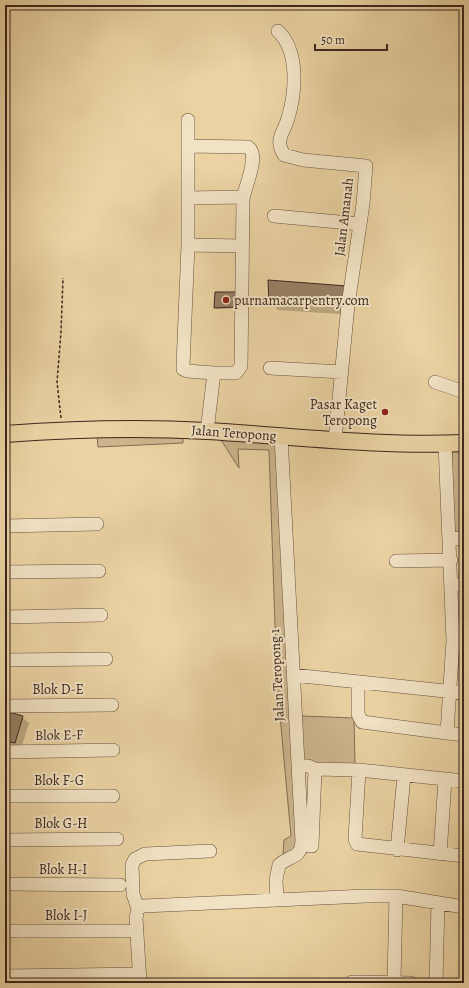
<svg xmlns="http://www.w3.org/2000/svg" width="469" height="988" viewBox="0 0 469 988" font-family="Alegreya,serif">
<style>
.green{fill:#ccb58c;stroke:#846e55}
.shadow{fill:#0003}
.building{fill:#968063;stroke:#3b271e}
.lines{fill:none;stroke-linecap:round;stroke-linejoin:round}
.minor-casing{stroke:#67523f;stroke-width:14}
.major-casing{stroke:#3b271e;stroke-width:18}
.path{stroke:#3b271e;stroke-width:1.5;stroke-dasharray:3 2;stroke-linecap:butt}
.minor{stroke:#f1e2c3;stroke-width:13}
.major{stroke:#ead2a2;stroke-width:16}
.poi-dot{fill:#8f2418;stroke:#f1e2c3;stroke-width:1.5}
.labels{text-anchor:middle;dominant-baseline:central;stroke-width:4;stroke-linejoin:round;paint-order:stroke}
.street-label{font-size:14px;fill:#3b271e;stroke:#f1e2c3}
.poi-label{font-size:14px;fill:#3b271e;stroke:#f1e2c3;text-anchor:start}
</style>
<rect width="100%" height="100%" fill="#ead2a2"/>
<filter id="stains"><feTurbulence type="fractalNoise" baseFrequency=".005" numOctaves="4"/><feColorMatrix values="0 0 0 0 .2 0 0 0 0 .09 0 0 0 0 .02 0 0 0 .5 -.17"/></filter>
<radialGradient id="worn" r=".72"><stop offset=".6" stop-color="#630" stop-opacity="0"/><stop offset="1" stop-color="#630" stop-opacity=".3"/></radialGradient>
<path class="green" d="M97 435 183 438V443L98 447Z
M226 439 279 443 298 843 293 851 283 854 284 840 291 836 277 683 269 450 238 449 239 468 221 440Z
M464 448V536H454L451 497 452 451Z
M456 635H464V668L456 667Z
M302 716 354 718 355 765 304 763 301 720Z"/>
<path class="shadow" d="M347 287 353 315 278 310 270 302Z
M236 293 238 308 217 309 215 307Z
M5 712 22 717 29 723 21 749 5 745Z"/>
<path class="building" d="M268 280 347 286 345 307 269 303Z
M215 292H237V307L214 308Z
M5 711 23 716 15 743 5 741Z"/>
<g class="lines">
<defs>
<path id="minor" d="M278 31C299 51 296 92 288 118 284 134 274 138 284 155L303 160 366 166 363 204 348 305 335 440
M188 120V146
M188 198 243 197
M274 216 360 224
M188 245 242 246
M270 368 342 372
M435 382 464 392
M207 431 214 373H236L241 366C242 311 242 256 243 201 243 189 261 156 248 147L188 146V245L183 366V369L187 371 214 373
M445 444 453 640 447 733 464 735
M5 526 97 524
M450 539 464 538
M396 561 451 560
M5 572 99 571
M452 585H464
M5 617 101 615
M5 660 106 659
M293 675 464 693
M358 683V714L362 722 447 733
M5 706 112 705
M5 752 113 750
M299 765 308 766 315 769 359 770 464 781
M359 770 355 839 357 844 464 856
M5 796H113
M5 840 117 839
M302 845 312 846 315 769
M397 850 404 776
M440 854 445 780
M5 884 120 885
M277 899 276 880 279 865C290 855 301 859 302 841L281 436
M138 909 133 894 132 865 135 859 145 854 210 851
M5 931H127
M5 976 139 974
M394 981 396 896
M352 982 411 983
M140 983 136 918 138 909 143 906 366 896H396L464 907
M436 983 438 904"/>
<path id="major" d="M5 434C73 429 139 427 207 431 293 436 379 447 464 443"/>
</defs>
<use href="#minor" class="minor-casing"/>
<use href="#major" class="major-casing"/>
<path class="path" d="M61 418 57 382 61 332 63 278"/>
<use href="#minor" class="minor"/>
<use href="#major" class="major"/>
</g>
<g class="poi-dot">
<circle cx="226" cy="300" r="4"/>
<circle cx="385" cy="412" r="4"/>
</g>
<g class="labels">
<g class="street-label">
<text transform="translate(344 217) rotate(-83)">Jalan Amanah</text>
<text transform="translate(234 433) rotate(4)">Jalan Teropong</text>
<text transform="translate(277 675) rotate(-93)">Jalan Teropong 1</text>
<text x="58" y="689">Blok D-E</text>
<text transform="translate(59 735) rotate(-1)">Blok E-F</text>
<text x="59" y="780">Blok F-G</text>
<text x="61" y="823">Blok G-H</text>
<text x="63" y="869">Blok H-I</text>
<text x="66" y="915">Blok I-J</text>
</g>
<g class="poi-label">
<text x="234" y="300">purnamacarpentry.com</text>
<text x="377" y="404" text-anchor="end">Pasar Kaget<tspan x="377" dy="16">Teropong</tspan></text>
</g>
</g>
<rect width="469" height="988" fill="none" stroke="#ead2a2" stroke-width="20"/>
<rect x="6" y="6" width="457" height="976" fill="none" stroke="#3b271e" stroke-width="2"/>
<rect x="10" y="10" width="449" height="968" fill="none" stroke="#3b271e"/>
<path d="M315 44v6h72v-6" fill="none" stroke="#3b271e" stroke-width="2"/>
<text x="321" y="44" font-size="12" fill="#3b271e" stroke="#f1e2c3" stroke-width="3" paint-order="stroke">50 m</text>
<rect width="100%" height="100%" filter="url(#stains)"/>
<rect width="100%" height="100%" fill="url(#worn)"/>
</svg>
